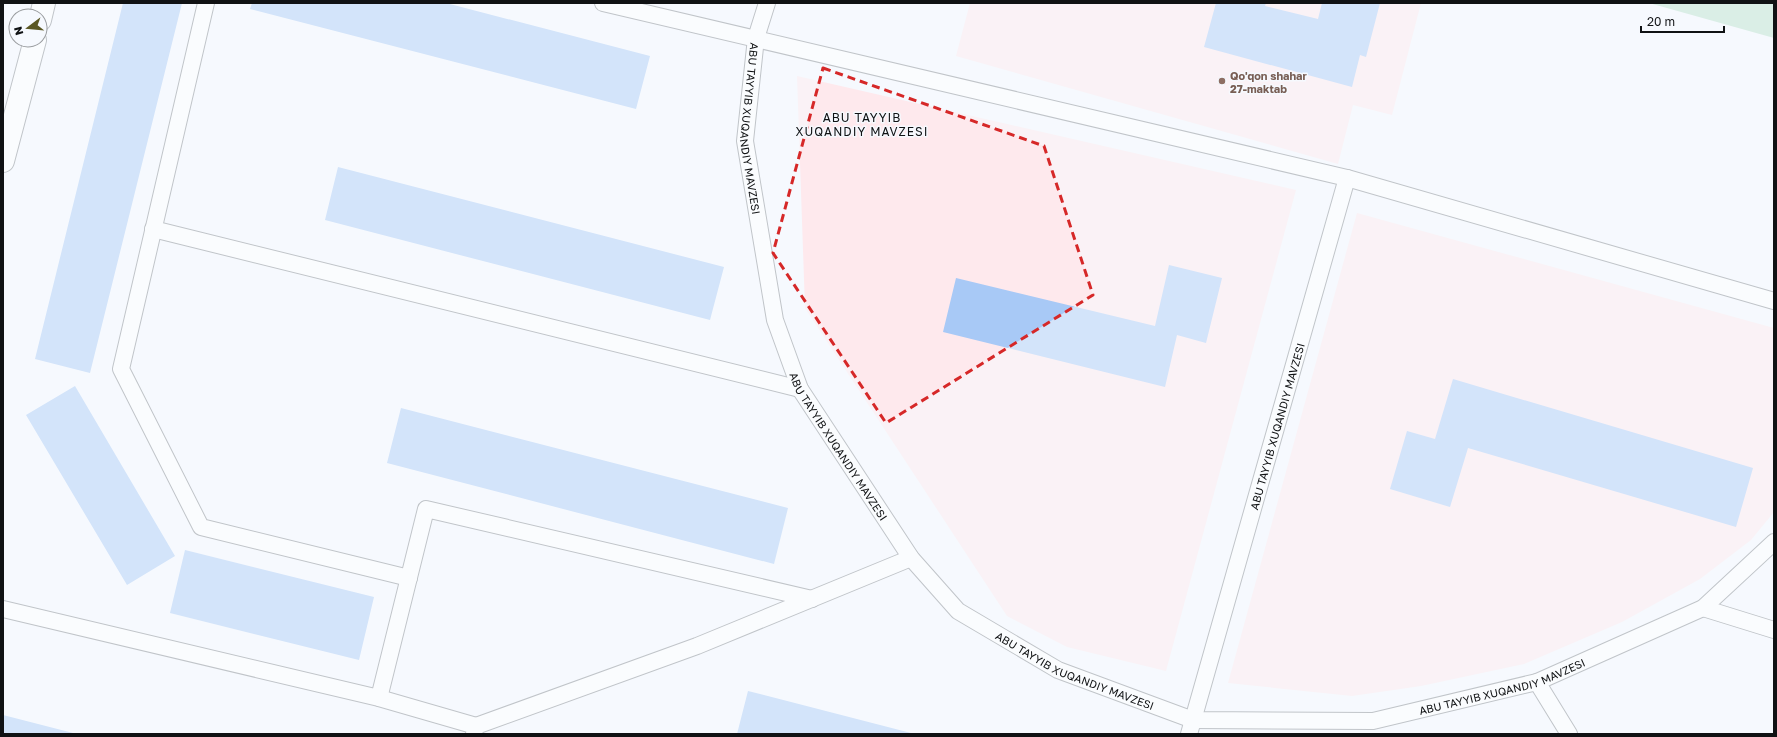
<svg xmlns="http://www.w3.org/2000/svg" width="1777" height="737" viewBox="0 0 1777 737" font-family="'Golos Text',sans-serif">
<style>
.education{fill:#fee9ed}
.green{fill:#b9dfcb}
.building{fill:#a8c9f6}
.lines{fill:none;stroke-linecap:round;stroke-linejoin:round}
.service-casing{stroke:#80858b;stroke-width:18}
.tertiary-casing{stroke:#80858b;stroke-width:24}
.service{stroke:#fff;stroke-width:16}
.tertiary{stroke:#fff;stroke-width:22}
.marked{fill:none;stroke:#d62828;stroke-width:3;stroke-dasharray:8 5;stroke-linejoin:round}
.education-dot{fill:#8d6e63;stroke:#f6f9fe;stroke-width:1.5}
.labels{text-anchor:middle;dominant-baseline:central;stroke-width:3;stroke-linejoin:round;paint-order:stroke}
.education-label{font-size:11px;font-weight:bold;fill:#785e54;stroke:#f6f9fe;text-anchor:start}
.street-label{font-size:11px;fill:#101214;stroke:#f6f9fe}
.neighbourhood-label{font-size:12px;letter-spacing:1px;fill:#101214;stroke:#f6f9fe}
</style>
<rect width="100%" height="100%" fill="#f6f9fe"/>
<path class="education" d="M970 3H1421L1392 115 1353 105 1338 164 956 56Z
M797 76 1296 190 1166 671 1067 647 1007 616 805 308Z
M1357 213 1774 328V512L1751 540 1700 579 1622 622 1524 664 1421 686 1352 696 1228 683Z"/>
<path class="green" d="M1649 3H1774V38Z"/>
<path class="building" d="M123 3H182L90 373 35 359Z
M252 3H446L650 56 636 109 250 9Z
M1216 3H1266L1265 6 1318 19 1322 3H1380L1366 57 1360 55 1352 87 1204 47Z
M338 167 724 267 710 320 325 220Z
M1169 265 1222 278 1206 343 1177 335 1165 387 943 332 956 278 1155 326Z
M1453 379 1753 468 1736 527 1468 448 1450 507 1390 489 1407 431 1435 439Z
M75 386 175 556 127 585 26 415Z
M401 408 788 508 774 564 387 463Z
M185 550 374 597 359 660 170 613Z
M748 691 911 733V734H737Z
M3 715 73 733V734H3Z"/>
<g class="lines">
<defs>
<g id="service">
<path d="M206 3 121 369 201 527 409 578"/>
<path d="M603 3 1347 178 1774 301"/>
<path id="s1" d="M767 3 756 38 745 141 775 320 800 389 911 558 958 611 1058 670 1193 720 1373 721 1537 682 1703 608 1774 542"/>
<path d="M153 229 800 389"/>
<path d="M1703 608 1774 630"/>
<path d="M3 609 379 698 476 726"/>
<path d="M1537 682 1569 734"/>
<path d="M379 698 426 509 812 599"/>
<path d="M474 734 476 726 697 646 911 558"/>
<path id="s2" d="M1189 734 1347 178"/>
</g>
<path id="tertiary" d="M40 20 44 3
M3 161 35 40"/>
</defs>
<use href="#service" class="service-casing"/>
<use href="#tertiary" class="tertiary-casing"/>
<use href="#service" class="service"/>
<use href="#tertiary" class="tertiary"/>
</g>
<path d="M0 0H1777V737H0ZM823 68 1044 146 1093 295 886 423 773 253Z" fill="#f6f9fe" fill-opacity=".55" fill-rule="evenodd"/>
<path class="marked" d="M823 68 1044 146 1093 295 886 423 773 253Z"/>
<circle class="education-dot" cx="1222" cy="81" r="4"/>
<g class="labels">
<g class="education-label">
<text x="1230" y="75">Qo'qon shahar<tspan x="1230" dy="13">27-maktab</tspan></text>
</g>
<g class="street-label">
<text stroke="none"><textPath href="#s1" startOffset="128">ABU TAYYIB XUQANDIY MAVZESI</textPath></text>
<text stroke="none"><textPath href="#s2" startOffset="320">ABU TAYYIB XUQANDIY MAVZESI</textPath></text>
<text stroke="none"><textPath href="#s1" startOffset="464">ABU TAYYIB XUQANDIY MAVZESI</textPath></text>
<text stroke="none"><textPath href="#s1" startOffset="800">ABU TAYYIB XUQANDIY MAVZESI</textPath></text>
<text stroke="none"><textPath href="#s1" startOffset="1242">ABU TAYYIB XUQANDIY MAVZESI</textPath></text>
</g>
<g class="neighbourhood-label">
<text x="862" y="117">ABU TAYYIB<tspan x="862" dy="14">XUQANDIY MAVZESI</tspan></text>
</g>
</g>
<rect width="1777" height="737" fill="none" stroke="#101214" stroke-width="8"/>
<g transform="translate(28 28) rotate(254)"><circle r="19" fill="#f6f9fe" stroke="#9a9da0"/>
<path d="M0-3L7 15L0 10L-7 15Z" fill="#5b5824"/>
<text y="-6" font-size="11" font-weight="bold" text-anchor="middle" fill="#101214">N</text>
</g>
<path d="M1641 26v6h83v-6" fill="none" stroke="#101214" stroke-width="2"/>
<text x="1647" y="26" font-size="12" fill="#101214" stroke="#f6f9fe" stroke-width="3" paint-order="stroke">20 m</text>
</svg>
